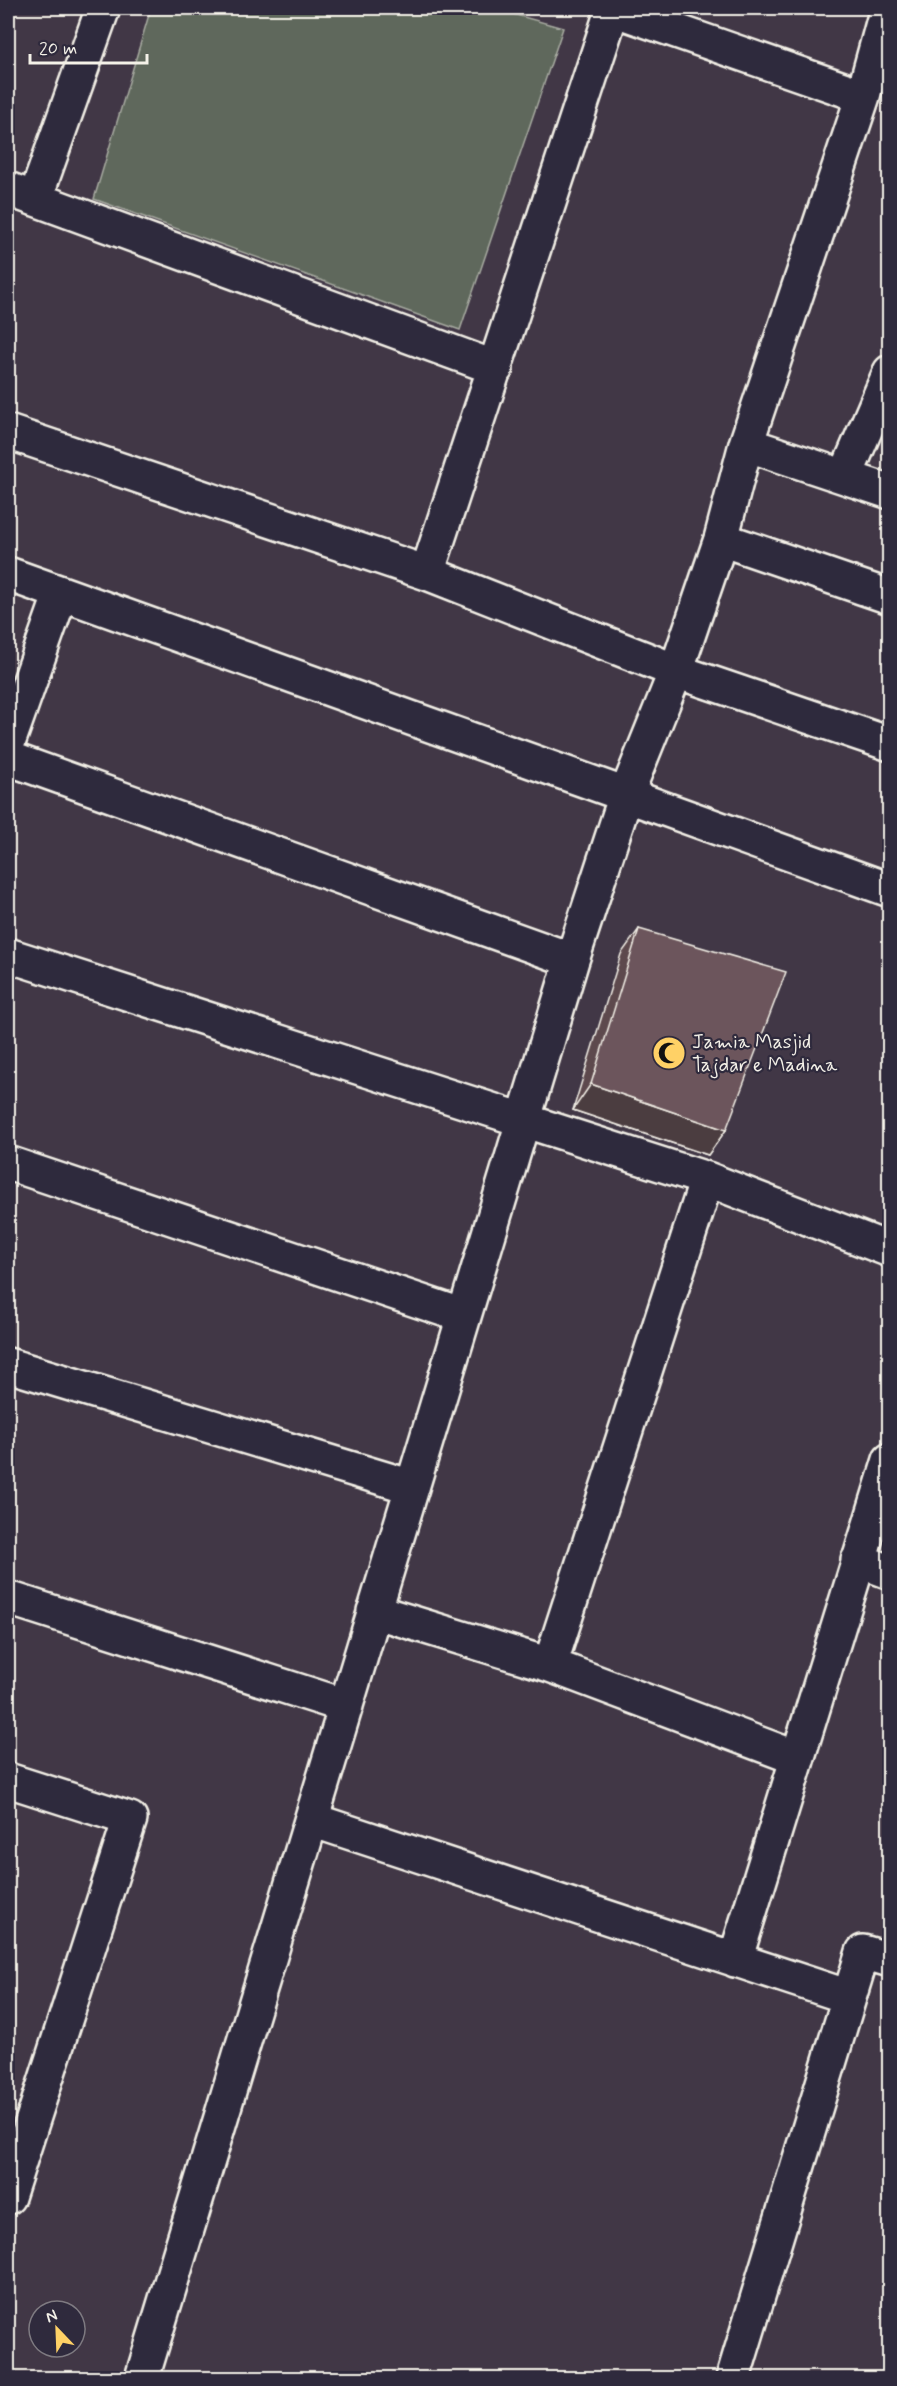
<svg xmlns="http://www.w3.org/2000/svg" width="897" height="2386" viewBox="0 0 897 2386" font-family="Mynerve,sans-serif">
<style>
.green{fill:#5e685c;stroke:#a9aca2;stroke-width:1.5}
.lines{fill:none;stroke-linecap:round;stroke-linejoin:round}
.minor-casing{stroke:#f4f1e8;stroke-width:38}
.minor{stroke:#2f2a3d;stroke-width:33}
.wall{fill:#5d494e;stroke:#f4f1e8;stroke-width:1.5}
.shaded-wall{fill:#4c3c40;stroke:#f4f1e8;stroke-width:1.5}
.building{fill:#6c555b;stroke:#f4f1e8;stroke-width:1.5}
.labels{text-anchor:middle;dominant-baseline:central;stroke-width:4.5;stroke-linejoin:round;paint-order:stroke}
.poi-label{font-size:20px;fill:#f4f1e8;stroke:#2f2a3d;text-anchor:start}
</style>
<rect width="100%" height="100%" fill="#413746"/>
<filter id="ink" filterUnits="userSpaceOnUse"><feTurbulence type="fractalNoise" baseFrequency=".0167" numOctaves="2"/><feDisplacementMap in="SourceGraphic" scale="12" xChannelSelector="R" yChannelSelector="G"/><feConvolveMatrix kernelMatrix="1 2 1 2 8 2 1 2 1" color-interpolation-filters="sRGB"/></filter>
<g filter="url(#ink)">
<path class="green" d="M151 8H491L563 28 460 330 94 199Z"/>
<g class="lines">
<defs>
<path id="minor" d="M610 8 863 96
M8 189 496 368
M35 199 103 8
M8 432 427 573 676 671 890 744
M746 444 890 492
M845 477 890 372
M721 539 890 597
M427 573 613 8
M8 574 626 795 676 671 721 539 746 444 863 96 887 8
M8 743 61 593
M8 758 572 960
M8 955 707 1179 550 1665 374 1611
M8 1163 464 1316
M707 1179 890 1250
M8 1365 412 1487
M858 1560 890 1572
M8 1598 346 1706
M550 1665 797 1758
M8 1780 130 1819 8 2197
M312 1820 849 1997
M735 1960 890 1460
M142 2378 572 960 626 795 890 890
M733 2378 863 1952 890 1960"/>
</defs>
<use href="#minor" class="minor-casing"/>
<use href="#minor" class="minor"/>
</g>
<path class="wall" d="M639 929 726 1130 708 1155 573 1110 621 954Z"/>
<path class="shaded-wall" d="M591 1084 726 1130 708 1155 573 1110Z"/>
<path class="building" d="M639 929 786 972 726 1130 591 1084Z"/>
</g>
<defs>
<symbol id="mosque-disc" viewBox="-11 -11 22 22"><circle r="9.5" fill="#ffd166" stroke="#2f2a3d"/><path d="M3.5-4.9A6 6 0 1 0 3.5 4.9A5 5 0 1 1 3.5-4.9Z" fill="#111"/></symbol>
</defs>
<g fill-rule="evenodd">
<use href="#mosque-disc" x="650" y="1034" width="38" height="38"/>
</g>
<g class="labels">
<g class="poi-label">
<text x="692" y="1042">Jamia Masjid<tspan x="692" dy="23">Tajdar e Madina</tspan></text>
</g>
</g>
<rect width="897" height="2386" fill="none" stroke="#2f2a3d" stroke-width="30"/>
<rect x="15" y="15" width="867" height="2356" fill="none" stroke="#f4f1e8" stroke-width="2" filter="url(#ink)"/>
<g transform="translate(57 2329) rotate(337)"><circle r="28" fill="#2f2a3d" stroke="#7e7a81" stroke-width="1.5"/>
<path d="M0-4.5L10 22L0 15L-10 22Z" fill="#ffd166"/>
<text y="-9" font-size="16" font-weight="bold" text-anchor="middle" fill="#f4f1e8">N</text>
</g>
<path d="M30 54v9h117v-9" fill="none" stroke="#f4f1e8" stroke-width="3"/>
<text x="39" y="54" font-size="18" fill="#f4f1e8" stroke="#2f2a3d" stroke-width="4.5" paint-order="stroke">20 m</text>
</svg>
